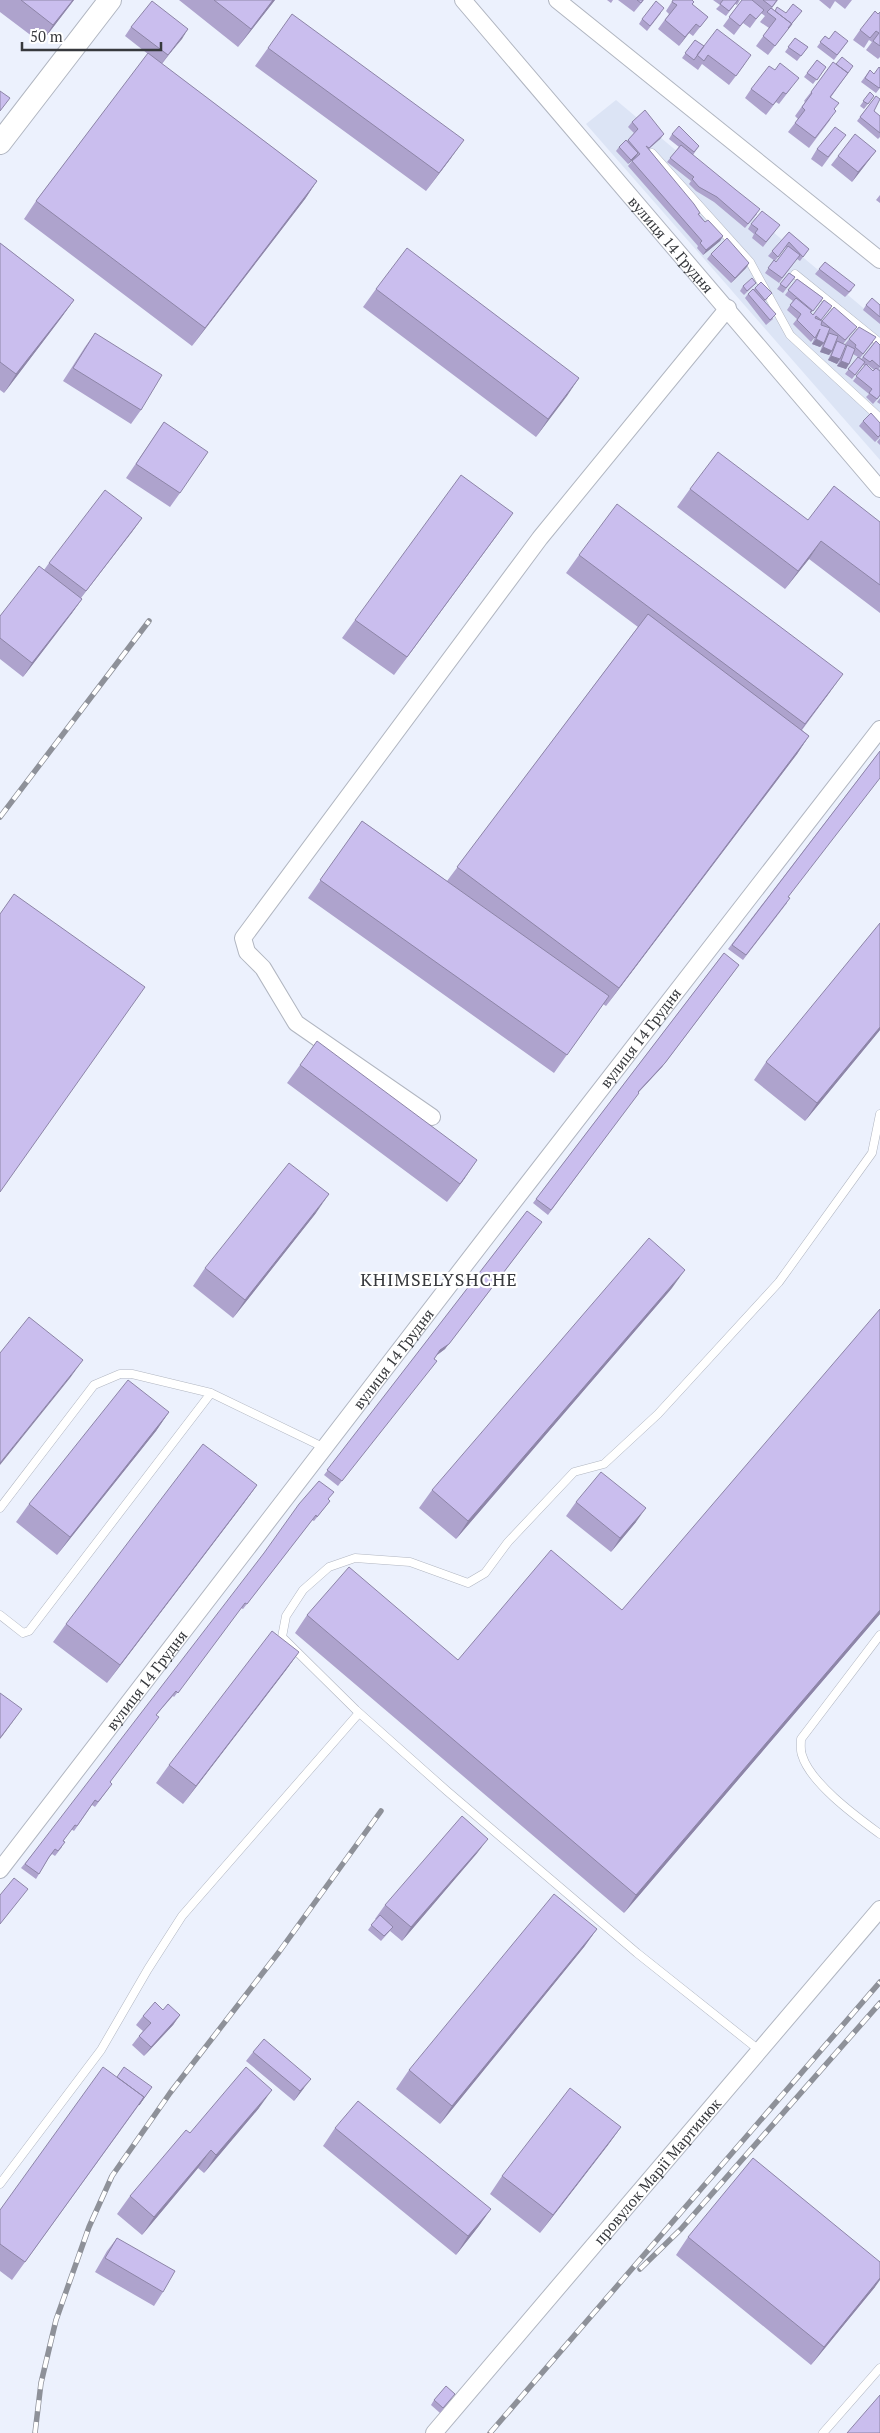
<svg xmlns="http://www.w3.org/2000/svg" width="880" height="2433" viewBox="0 0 880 2433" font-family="'PT Serif',serif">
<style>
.built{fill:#dce4f5}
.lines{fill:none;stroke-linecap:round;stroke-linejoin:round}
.lane-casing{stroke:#b1b6c1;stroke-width:9}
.street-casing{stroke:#b1b6c1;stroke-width:18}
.secondary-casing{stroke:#b1b6c1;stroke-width:24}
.lane{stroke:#fff;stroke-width:8}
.street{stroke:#fff;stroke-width:16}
.secondary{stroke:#fff;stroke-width:22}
.rail-casing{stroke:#8e9199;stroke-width:5.5}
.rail{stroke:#fff;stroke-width:4;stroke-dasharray:11;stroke-linecap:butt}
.wall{fill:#aea3cd;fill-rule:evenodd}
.shaded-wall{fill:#8d85a7}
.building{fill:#cabeee;stroke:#8d85a7}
.labels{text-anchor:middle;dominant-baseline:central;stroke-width:4.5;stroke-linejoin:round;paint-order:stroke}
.street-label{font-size:15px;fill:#37393d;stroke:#fff}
.quarter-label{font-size:18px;letter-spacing:1px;fill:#37393d;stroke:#fff}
</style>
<rect width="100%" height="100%" fill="#ecf1fd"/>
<path class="built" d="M616 100 880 322V460L586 124Z"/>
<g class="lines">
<defs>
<path id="lane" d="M652 153 750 262 790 335 880 418
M795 274 880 343
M0 1508 94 1385 120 1374H132L211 1393 325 1448
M0 1615 23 1633 29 1631 211 1393
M880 1635 801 1739C801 1744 800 1750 802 1755 810 1783 857 1817 880 1834
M759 2050 637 1953 447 1791 356 1710 282 1637 286 1616 303 1590 329 1567 355 1558 410 1562 468 1583 485 1573 508 1542 574 1472 604 1464 658 1414 779 1282 872 1153 880 1114
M0 2184 101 2050 148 1969 182 1916 359 1713
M823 2433 880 2368"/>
<g id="street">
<path id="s1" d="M463 0 880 489"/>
<path d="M557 0 880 260"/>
<path d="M432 1117 296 1023 263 968 247 952 243 938 540 538 728 308"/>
<path id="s2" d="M0 1870C293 1490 584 1107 880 729"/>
<path id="s3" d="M434 2433 880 1909"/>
</g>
<path id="secondary" d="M0 143 110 0"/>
</defs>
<use href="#lane" class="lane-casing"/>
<use href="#street" class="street-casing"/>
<use href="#secondary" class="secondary-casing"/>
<use href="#lane" class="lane"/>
<use href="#street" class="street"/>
<use href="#secondary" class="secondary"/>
<defs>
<path id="rail" d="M0 817 149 621
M640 2269 681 2229 880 2003
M35 2433 41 2383 56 2320 89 2227 112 2176 170 2093 279 1952 381 1811
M490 2433 880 1982"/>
</defs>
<use href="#rail" class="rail-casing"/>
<use href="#rail" class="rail"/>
</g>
<path class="wall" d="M0 0H74L41 43 0 12Z
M179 0H275L238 47Z
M607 0H613L611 3Z
M618 0H644L634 12Z
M673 0 693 5 708 17 693 36 689 33 679 46 658 29 669 14 666 11Z
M713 0H740L737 5 735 4 726 16 716 9 720 5Z
M742 0H778L772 8 775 11 798 16 768 55 756 46 769 28 760 22 765 16 761 13 750 28 743 23 734 35 723 26Z
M819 0H852L845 9 835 1 830 9Z
M880 12V57L878 59 866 50 872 42 869 40 864 48 853 40 860 30Z
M661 13 647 31 639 24 642 19Z
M131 27 188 29 162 64 317 181 305 199 192 346 24 219 36 201 148 54 125 36Z
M825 36 829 39 848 41 834 60 817 47Z
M795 38 808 47 797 61 785 52Z
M695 40 704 46 745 64 729 85 702 64 698 70 682 58Z
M268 48 451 158 426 191 255 66Z
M817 60 826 67 813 84 804 77Z
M870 70 874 74 880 88 876 93 861 82Z
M848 73 831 97 834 109 830 120 809 148 788 132 798 119 795 116 805 102 804 101 811 92Z
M792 87 779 104 776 102 766 115 745 98 751 89Z
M870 92 874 96 864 109 860 106Z
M876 96 874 111 880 116V137L878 139 857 121Z
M632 122 664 134 660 139 649 149 705 222 723 236 720 241 703 255 697 248 698 246 628 166 632 161 636 157 628 164 616 151 619 147 627 141 634 133 628 127Z
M672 134 699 146 693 155 757 214 745 228 714 202 696 191 689 184 691 181 667 162 679 147 669 139Z
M839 144 822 167 811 159 817 149Z
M876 151 852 182 831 165 838 156Z
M880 195V203L876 200Z
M751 224 776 230 763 247 752 238 754 234 748 229Z
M789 232 809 249 800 261 797 259 779 283 765 273 774 260 776 262 787 248 786 247 775 261 768 256Z
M0 243 74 300 61 318 4 393 0 390Z
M711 254 749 263 746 268 731 283 707 259Z
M825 262 852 290 845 297 815 274Z
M789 273 795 277 783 293 777 289Z
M797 279 823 298 811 313 813 315 824 300 821 321 857 327 843 344 840 359 837 364 828 360 832 351 829 355 820 352 823 343 820 347 812 344 815 337 811 342 793 324 797 319 787 310 793 301 785 295Z
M756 283 744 295 740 291 743 286Z
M755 288 768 298 765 301 773 319 766 325 745 298 748 294Z
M376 289 579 378 536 437 363 307Z
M866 305H880V324L863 310Z
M95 333 141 410 131 424 63 381 85 347Z
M849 339 873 342 860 358 861 359 876 341 880 367 878 370H879L880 368V396L873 404 866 397 869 394 853 381 865 366 863 365 852 379 845 374 858 357 853 354 849 364 846 369 837 366 844 350 847 346 845 344ZM868 365 874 370 873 371 867 366Z
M880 398V404L877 402Z
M863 421 880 423V437L875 442 859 426Z
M164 422 180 493 170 507 126 478Z
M880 438V445L877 442Z
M690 489 808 520 880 522V613L809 559 785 589 677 507Z
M142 518 81 598 82 599 72 613 23 677 0 659V616L44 570 49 563Z
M500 531 394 675 342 638 355 620Z
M579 555 830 692 802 730 809 736 797 754 606 1006 603 1004 554 1073 308 898 362 821 447 881 638 627 566 573Z
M880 751 788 897 787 903 743 960 728 949Z
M724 953 662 1067 638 1093 548 1215 533 1203Z
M880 1030 805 1121 754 1080 766 1062Z
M300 1065 465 1178 447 1202 287 1083Z
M527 1211 445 1349 437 1355 338 1486 324 1475Z
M316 1213 233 1318 193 1286 205 1268Z
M672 1288 456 1539 419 1508 432 1490Z
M169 1412 156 1431 57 1555 16 1522 29 1504Z
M257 1485 244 1503 107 1683 53 1642 66 1624Z
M328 1499 330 1501 314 1521 312 1520 243 1609 241 1608 174 1697 173 1696 156 1715 110 1782 109 1788 95 1807 92 1805 74 1831 71 1829 63 1841 62 1847 55 1856 52 1854 48 1859 36 1879 21 1868Z
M576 1502 636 1522 611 1552 566 1516Z
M622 1610 880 1614 624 1913 295 1633 307 1615 458 1660Z
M299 1652 286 1670 183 1804 156 1783 169 1765Z
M478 1852 402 1941 390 1931 381 1941 368 1930 376 1919H375L385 1905Z
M597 1929 584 1947 440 2124 396 2089 409 2070Z
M180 2015 173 2025 144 2056 132 2045 143 2031 136 2025 143 2016Z
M253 2052 304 2088 294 2101 246 2061Z
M117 2077 152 2087 12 2280 0 2271V2210Z
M259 2108 204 2173 198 2168 142 2235 117 2214 130 2196 190 2133Z
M621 2127 608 2145 540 2233 490 2194 502 2176Z
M335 2128 491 2209 478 2227 456 2255 323 2146Z
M688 2237 875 2287 811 2365 676 2255Z
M117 2238 163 2292 154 2306 95 2272 107 2251Z
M452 2398 440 2413 431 2405 434 2400Z"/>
<path class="shaded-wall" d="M73 0H74L41 43 53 25Z
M273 0H275L238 47 251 29Z
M696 24 689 33 679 46 685 37Z
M188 29 182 39 161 64 168 55Z
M664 134 660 139 645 152 649 148Z
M464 140 451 158 426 191 439 173Z
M876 151 869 160 852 182 858 172Z
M638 153 635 158 628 164 631 160Z
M317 181 305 199 192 346 205 328Z
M723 236 720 241 703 255 706 250Z
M749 263 746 268 731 283 735 278Z
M74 300 61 318 4 393 16 374Z
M816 339 824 343 820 347 812 344Z
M823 347 832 351 829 355 820 352Z
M831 356 840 359 837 364 828 360Z
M841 361 849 364 846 369 837 366Z
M579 378 567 396 536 437 548 419Z
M513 513 500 531 394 675 407 657Z
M142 518 132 532 76 604 86 591Z
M821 541 809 559 785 589 798 571Z
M82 599 72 613 23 677 32 663Z
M843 674 830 692 792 742 805 724Z
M809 736 797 754 606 1006 619 988Z
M739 965 662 1067 634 1097Z
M880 1027V1030L805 1121 817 1103Z
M477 1160 465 1178 447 1202 460 1184Z
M329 1194 316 1213 233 1318 245 1300Z
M542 1222 445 1349 437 1355 440 1350Z
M685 1270 672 1288 456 1539 468 1521Z
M83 1360 70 1378 0 1465V1463Z
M169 1412 156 1431 57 1555 70 1537Z
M257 1485 244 1503 107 1683 120 1665Z
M646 1508 636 1522 611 1552 620 1538Z
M880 1610V1614L624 1913 636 1895Z
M299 1652 286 1670 183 1804 196 1786Z
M22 1709 9 1727 0 1739V1738Z
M488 1839 478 1852 402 1941 411 1927Z
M597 1929 584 1947 440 2124 452 2106Z
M180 2015 173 2025 144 2056 151 2047Z
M311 2079 304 2088 294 2101 300 2091Z
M272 2090 259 2108 204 2173 216 2155Z
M621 2127 608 2145 540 2233 553 2215Z
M211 2150 198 2168 142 2235 154 2217Z
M491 2209 478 2227 456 2255 468 2236Z
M880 2278V2280L875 2287 811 2365 824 2347Z"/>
<path class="building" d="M21 0H73L53 25Z
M214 0H273L251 29Z
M637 0H643L641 3Z
M673 0H692L694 2 692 4 708 17 700 27 696 24 685 37 665 20 677 5 672 2Z
M723 0H738L729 11 720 4Z
M742 0H752L764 10 756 19 750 14 740 26 729 17Z
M763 0H777L772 7Z
M152 1 188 29 168 55 131 27Z
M656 1 664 8 650 26 642 19Z
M793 4 802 11 788 28 792 24 775 11 777 7 786 13Z
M771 8 792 24 775 46 763 36 776 19 767 12Z
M875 11 878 14 880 12V46L873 41 879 33 876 31 870 38 860 30Z
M292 14 464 140 439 173 268 48Z
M717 29 751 55 736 76 708 55 704 61 697 55Z
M835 31 848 41 837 55 820 42 825 36 829 39Z
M795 38 808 47 801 56 788 47Z
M695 40 704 46 694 60 685 53Z
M148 53 317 181 205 328 36 201Z
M842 57 853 66 848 73 836 64Z
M817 60 826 67 817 80 807 73Z
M833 62 848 73 830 97 839 103 834 109 836 111 815 138 795 123 805 110 802 107 812 93 811 92Z
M780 63 799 78 786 94 783 92 773 105 751 89 769 66 775 70Z
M879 67 880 68V87L879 88 865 78 870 70 874 74Z
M0 91 10 98 0 111Z
M870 92 874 96 868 104 863 101Z
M876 96 880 99 874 111 880 116V133L860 117Z
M645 110 664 134 649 148 646 146 694 204 700 213 698 214 705 222 708 220 723 236 706 250 700 243 702 241 632 161 640 154 628 140 638 129 632 122Z
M679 126 699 146 694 152 672 134Z
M835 127 846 135 828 157 817 149Z
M855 134 876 151 858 172 838 156Z
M626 140 638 153 631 160 619 147Z
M681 145 736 190 760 209 748 224 717 197 699 187 692 179 694 177 670 158Z
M762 211 780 225 766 242 755 233 758 229 751 224Z
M789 232 809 249 803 257 789 242 778 257 772 251Z
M727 238 749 263 735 278 711 254Z
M0 243 74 300 16 374 0 362Z
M788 246 800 255 782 278 768 268 774 260 776 262Z
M407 248 579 378 548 419 376 289Z
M825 262 855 285 849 292 819 269Z
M789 273 795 277 786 288 780 284Z
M752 278 756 283 747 291 743 286Z
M797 279 823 298 813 311 788 290Z
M761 282 772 293 765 300 755 288Z
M753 289 776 314 770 320 748 294Z
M796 298 812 311 810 312 813 315 824 300 832 306 821 320 816 316 815 318 822 321 821 325 830 328 824 343 816 339 820 329 815 338 797 320 801 314 790 305Z
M872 298 880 305V317L866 305Z
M834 307 857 327 845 340 822 321Z
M859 327 876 337 863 354 855 347 856 345 849 339Z
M95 333 162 375 141 410 73 368Z
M829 333 838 336 832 351 823 347Z
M837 341 846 345 840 359 831 356Z
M876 341 880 345V367L872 360 870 362 863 357Z
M847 345 855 349 849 364 841 361Z
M858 357 865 362 855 375 848 369Z
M866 364 873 371 876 368 880 371V395L877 399 869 393 872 389 856 376Z
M871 413 880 423V435L878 437 863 421Z
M164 422 208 452 180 493 136 464Z
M718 452 808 520 834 486 880 522V585L821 541 798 571 690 489Z
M461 475 513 513 407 657 355 620Z
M105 490 142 518 86 591 49 563Z
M617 504 843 674 805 724 579 555Z
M39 566 82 599 32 663 0 638V616Z
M648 614 809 736 619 988 457 867Z
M880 751V778L788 897 790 898 746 955 732 945Z
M362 821 609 996 567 1055 320 880Z
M14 894 145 987 0 1192V914Z
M880 923V1027L817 1103 766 1062Z
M724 953 739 965 665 1063 638 1092 639 1093 551 1210 536 1199Z
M317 1041 477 1160 460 1184 300 1065Z
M289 1163 329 1194 245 1300 205 1268Z
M527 1211 542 1222 449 1344 440 1350 434 1359 437 1361 342 1481 327 1470Z
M649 1238 685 1270 468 1521 432 1490Z
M880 1309V1610L636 1895 307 1615 349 1567 458 1660 551 1550 622 1610Z
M29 1317 83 1360 0 1463V1353Z
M128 1380 169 1412 70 1537 29 1504Z
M203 1444 257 1485 120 1665 66 1624Z
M601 1472 646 1508 620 1538 576 1502Z
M319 1481 334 1492 328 1499 330 1501 317 1517 316 1515 247 1604 245 1603 178 1693 176 1691 156 1715 159 1717 110 1782 112 1784 98 1802 95 1800 77 1826 75 1825 63 1841 65 1842 58 1851 55 1849 49 1857 39 1874 25 1864 264 1553 299 1504Z
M272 1631 299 1652 196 1786 169 1765Z
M0 1693 22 1709 0 1738Z
M462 1816 488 1839 411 1927 385 1905Z
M14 1878 28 1889 0 1924V1895Z
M554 1894 597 1929 452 2106 409 2070Z
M380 1915 393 1927 384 1936 371 1925Z
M155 2002 163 2010 168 2004 180 2015 151 2047 139 2036 151 2023 143 2016Z
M264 2039 311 2079 300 2091 253 2052Z
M103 2067 144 2097 25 2262 0 2244V2210Z
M124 2067 152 2087 139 2105 144 2097 117 2077Z
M246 2067 272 2090 216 2155 211 2150 154 2217 130 2196 186 2130 190 2133Z
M570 2088 621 2127 553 2215 502 2176Z
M358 2101 491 2209 468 2236 335 2128Z
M753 2158 880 2262V2278L824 2347 688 2237Z
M117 2238 175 2271 163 2292 105 2258Z
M446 2386 455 2394 443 2408 434 2400Z
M880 2395V2433H847Z"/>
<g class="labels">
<g class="street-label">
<text stroke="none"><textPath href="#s1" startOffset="321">вулиця 14 Грудня</textPath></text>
<text stroke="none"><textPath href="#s2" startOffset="1050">вулиця 14 Грудня</textPath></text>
<text stroke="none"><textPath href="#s2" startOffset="645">вулиця 14 Грудня</textPath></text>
<text stroke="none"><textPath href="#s2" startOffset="240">вулиця 14 Грудня</textPath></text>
<text stroke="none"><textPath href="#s3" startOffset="344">провулок Марії Мартинюк</textPath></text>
</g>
<g class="quarter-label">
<text x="439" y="1279">KHIMSELYSHCHE</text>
</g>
</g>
<path d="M22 42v8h139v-8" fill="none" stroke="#37393d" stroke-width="2.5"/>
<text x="30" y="42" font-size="15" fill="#37393d" stroke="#ffffff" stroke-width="4" paint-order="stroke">50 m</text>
</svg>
